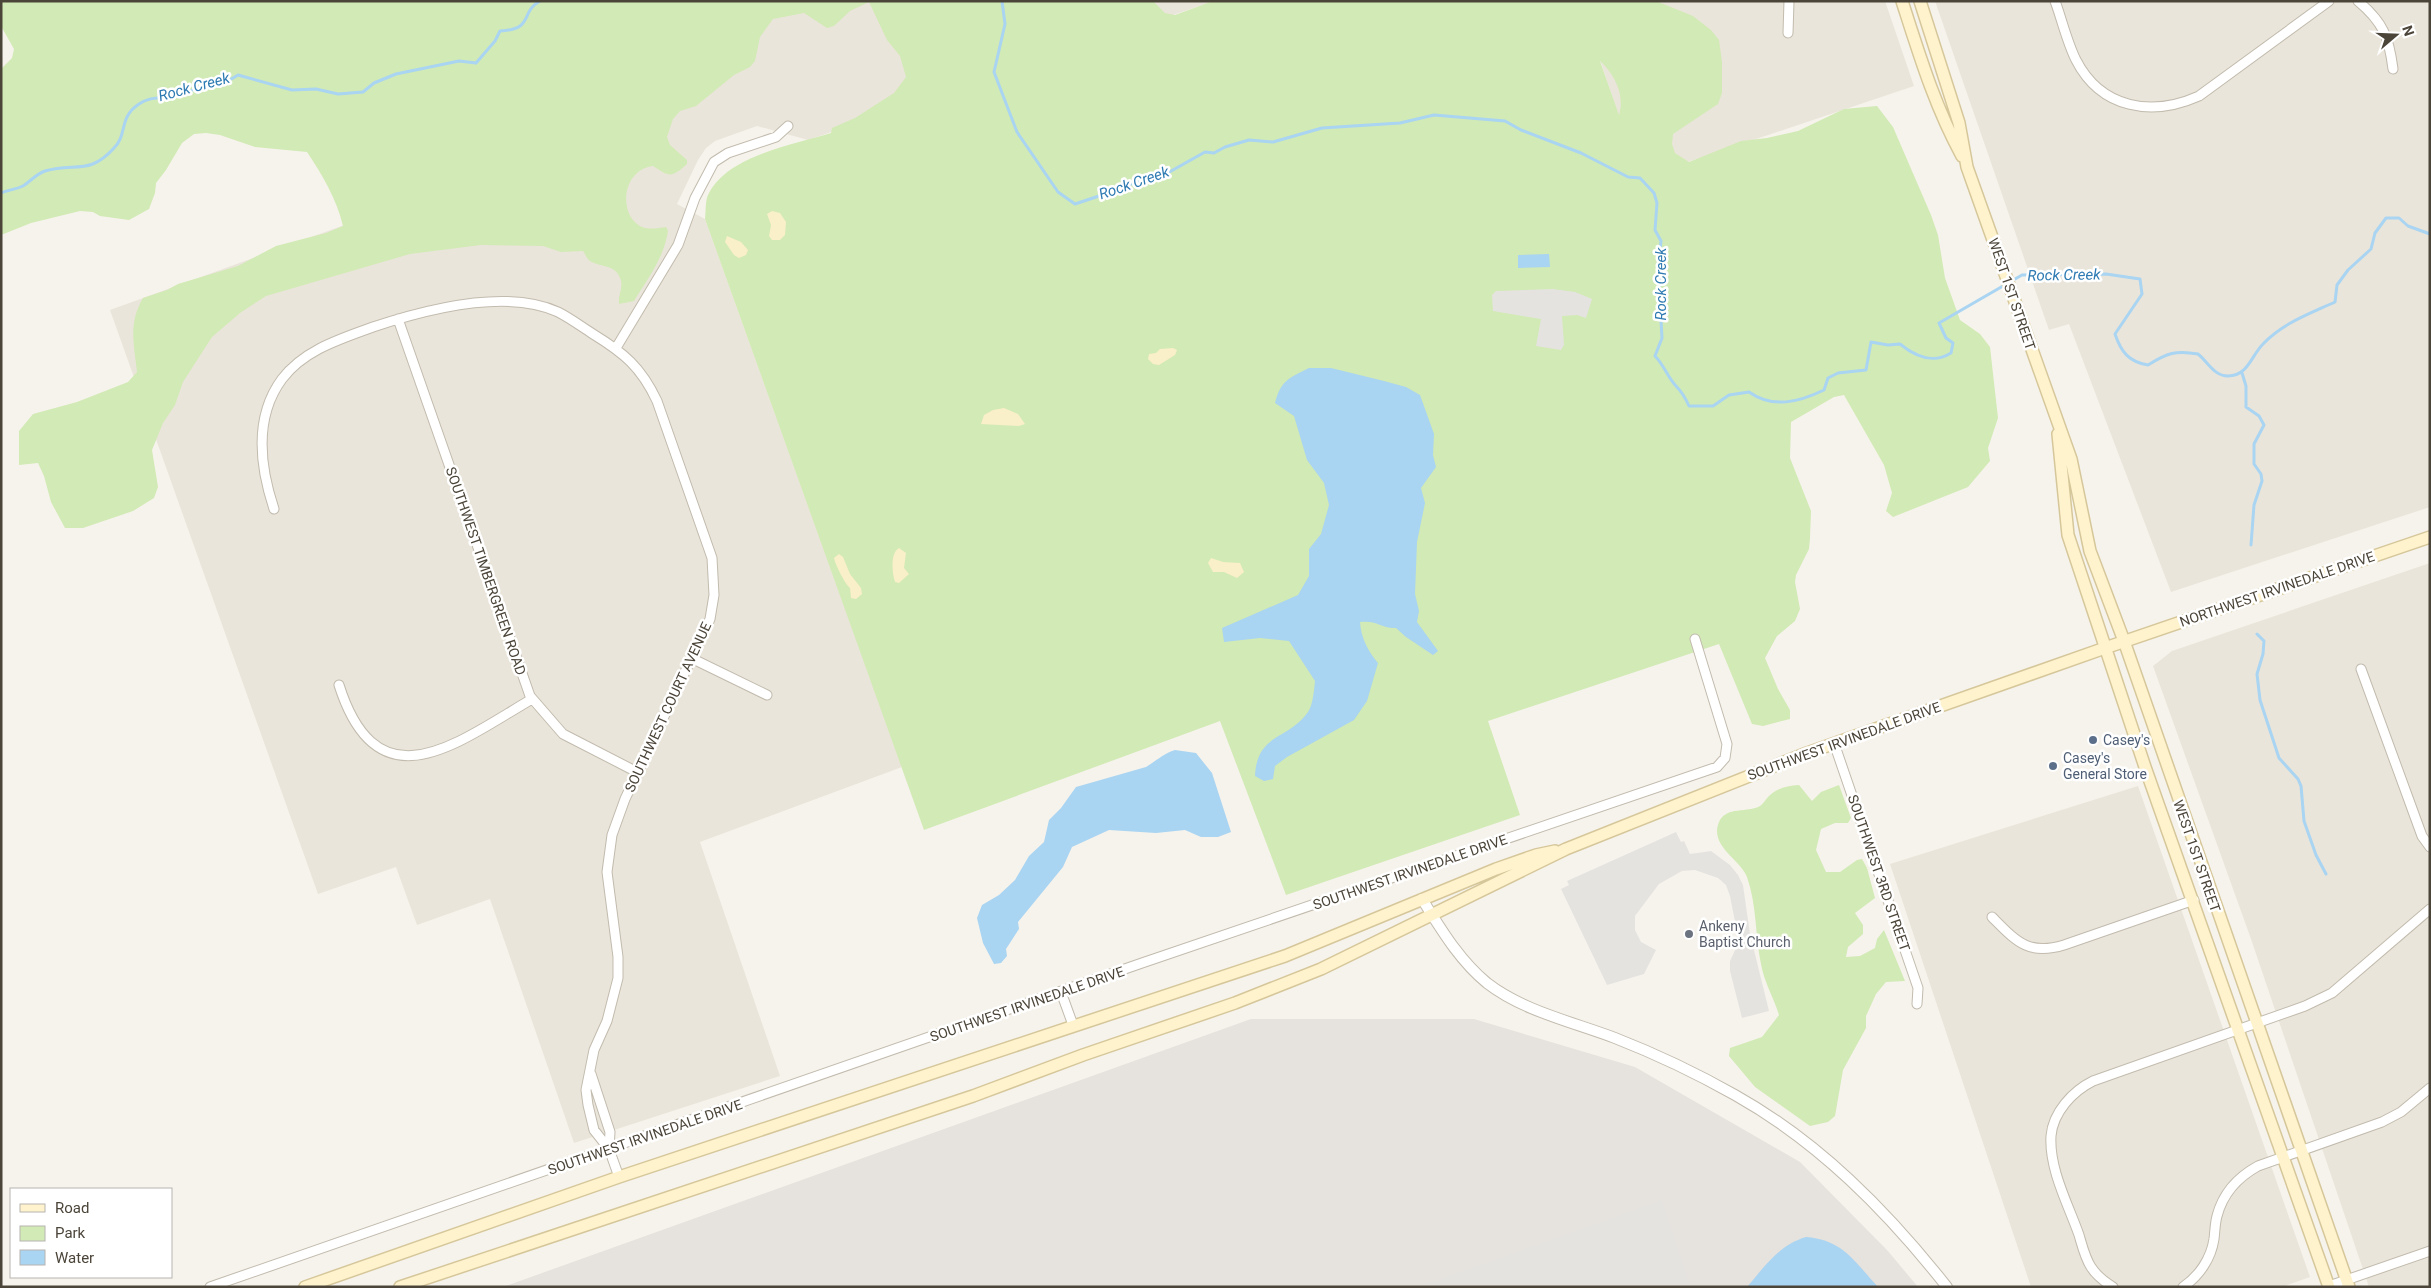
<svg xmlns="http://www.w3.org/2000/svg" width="2431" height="1288" viewBox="0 0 2431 1288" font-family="Roboto,sans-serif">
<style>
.residential{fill:#eae5da}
.industrial{fill:#e6e2dd}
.green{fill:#d2eab5;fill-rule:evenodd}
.sand{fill:#f9efc9}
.parking{fill:#e5e3e0}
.water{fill:#a9d4f2}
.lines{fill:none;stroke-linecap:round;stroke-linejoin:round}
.stream{stroke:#a9d4f2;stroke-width:3}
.minor-casing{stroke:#c2bbae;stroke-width:11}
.tertiary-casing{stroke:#c2bbae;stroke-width:12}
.secondary-casing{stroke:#d6c79b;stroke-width:14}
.minor{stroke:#fff;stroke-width:9}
.tertiary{stroke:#fff;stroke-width:10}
.secondary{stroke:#fff3cd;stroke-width:11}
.service-dot{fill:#5c6f8a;stroke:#fff;stroke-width:2}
.worship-dot{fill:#6b7280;stroke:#fff;stroke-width:2}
.labels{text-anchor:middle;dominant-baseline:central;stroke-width:5;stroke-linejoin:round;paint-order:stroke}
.street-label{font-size:14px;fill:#4b4439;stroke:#fff}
.service-label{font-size:14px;fill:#4e5e75;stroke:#fff;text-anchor:start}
.worship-label{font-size:14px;fill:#5b616d;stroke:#fff;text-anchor:start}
.water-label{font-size:15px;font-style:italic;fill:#2e7ab2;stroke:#fff}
</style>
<rect width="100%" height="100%" fill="#f6f3ec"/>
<path class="residential" d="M645 1H1214L808 140 757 126 715 141 706 148 698 160 677 204 705 219 902 767 700 842 780 1076 574 1143 490 899 417 925 396 867 318 894 110 310 678 104Z
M1580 1H1885L1914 86 1640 178Z
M1935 1H2430V507L2171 592 2069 324 2049 330Z
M2430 563V1287H2369L2251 939 2153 666 2172 651Z
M2138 786 2310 1277 2282 1287H2031L1890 864Z"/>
<path class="industrial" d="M1251 1019H1474L1635 1067 1800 1162 1887 1250 1918 1287H503Z"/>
<path class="green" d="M1 1H1153L1165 13 1175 15 1213 1H1656L1693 16 1711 30 1719 40 1722 62V93L1718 104 1673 134 1672 144 1675 153 1689 162 1741 141 1767 138 1798 131 1844 109 1877 106 1893 127 1931 215 1938 235 1945 278 1960 320 1980 334 1990 347 1998 418 1988 448 1990 461 1968 487 1893 517 1886 511 1892 493 1884 465 1844 395 1834 397 1791 422 1790 458 1811 511 1810 538 1809 549 1796 575 1795 582 1800 609 1795 621 1777 636 1765 658 1778 689 1790 710V719L1763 726 1752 724 1719 644 1488 721 1520 815 1286 895 1220 721 924 830 705 219C706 211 705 199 709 193 729 155 793 145 831 133L832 128 855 118 894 93 906 77 900 56 887 40 869 2 850 11 834 26 827 28 804 13 773 19 760 37 755 61 750 67 734 75 696 106 680 111 673 119 667 137 670 145 687 160V164C671 178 670 177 653 166 621 170 618 216 642 227 650 230 658 228 666 227L668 231C664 258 648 278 634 301L619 304C618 295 623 288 621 281 617 264 602 268 590 261 587 259 585 254 583 251L561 252 543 246 481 245 410 254 266 296 240 313 212 337 183 382 175 405 163 423 152 450 158 487 154 498 133 511 83 528H65L51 502 44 476 38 463 19 465V431L33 414 77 402 128 382 137 372C134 343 128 324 143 298L167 290 178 284 238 266 276 246 326 233 343 226C337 200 322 174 307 152L255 147 220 135 206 133 194 134 182 143 166 170 156 183 155 193 149 209 129 220 100 216 93 212 80 211 31 223 1 235V69L12 58 14 49 1 26ZM1600 61C1615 75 1625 95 1619 115Z
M1799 785 1812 801 1821 792 1839 785 1851 818 1848 823H1835L1821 829 1816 850 1826 872H1840L1857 860 1862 859 1867 868 1875 898 1855 913 1863 925V934L1848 947 1846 957 1860 956 1875 948 1877 939 1884 930 1905 981 1886 982 1876 994 1866 1016V1028L1843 1070 1835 1116 1828 1122 1810 1126 1755 1087 1729 1056 1730 1048 1762 1037 1779 1015C1774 998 1764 982 1761 964 1755 936 1757 905 1747 877 1740 859 1709 846 1719 822 1726 806 1748 813 1760 806 1763 804 1765 800 1768 797 1777 788 1786 786 1799 785Z"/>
<path class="sand" d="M772 211 780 213 786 222 785 235 780 240H772L769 236 771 225 767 214Z
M727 236 741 242 748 250 746 255 739 258 734 255 725 242Z
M1173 348 1177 350 1175 355 1159 365 1153 364 1148 359 1149 354 1156 353 1160 349Z
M1004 408 1018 414 1025 424 1019 426 981 424 984 415 993 410Z
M899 548 906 553 904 568 909 574 899 583 895 582C892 573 890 553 899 548Z
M839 554 843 557 850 574 861 588 862 594 856 599 851 598 850 588C845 584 835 564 834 558Z
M1211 558 1223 562 1240 563 1244 572 1237 578 1224 572H1213L1208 563Z"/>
<path class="parking" d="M1553 289 1575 292 1592 299 1586 318 1577 315 1562 316 1564 345 1561 350 1536 346 1541 319 1493 311 1492 295 1496 291Z
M1676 832 1681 842 1684 841 1690 854 1711 851 1730 865 1738 875 1743 885 1750 934 1769 1011 1742 1018 1730 971V961L1736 948 1737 932 1730 896 1726 885 1718 878 1695 870 1682 871 1659 884 1635 916V930L1641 942 1656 950 1644 974 1607 985 1561 889 1569 885 1567 881Z
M1662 1200 1691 1287H1418Z"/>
<path class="water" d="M1549 254 1550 267 1518 268V255Z
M1309 368H1331L1384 381 1406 387 1420 395 1434 434 1433 455 1436 467 1421 488 1425 503 1417 542 1415 594 1419 611 1417 622 1438 651 1433 655 1406 637 1396 628C1381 629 1379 620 1360 622 1361 638 1368 651 1378 663L1367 701 1354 720 1287 757 1275 766 1273 779 1264 781 1255 776C1257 733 1287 741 1308 712 1313 705 1314 690 1315 681L1289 641 1260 638 1224 642 1222 628 1298 595 1309 576V549L1321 534 1329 505 1324 483 1307 460 1294 416 1275 403C1281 380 1289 378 1309 368Z
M1175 750 1196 753 1212 773 1231 832 1218 837H1201L1185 830 1156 833 1109 830 1072 847 1063 867 1018 922 1019 929 1006 949 1007 956 1001 963 994 964 983 943 977 918 982 905 999 895 1015 880 1029 856 1044 842 1049 820 1061 808 1076 787 1146 767C1156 761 1163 754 1175 750Z
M1806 1237C1843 1240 1854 1261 1878 1287H1747C1765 1266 1779 1245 1806 1237Z"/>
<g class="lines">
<path class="stream" d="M1002 1 1005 24 994 72 1017 132 1058 192 1075 204 1102 195 1109 190 1164 175 1205 152 1214 153 1225 147 1249 140 1273 142 1322 128 1400 123 1434 115 1505 121 1521 130 1581 153 1628 177 1640 178 1654 193 1657 203 1655 230 1661 241 1658 265 1663 274 1659 286 1662 338 1655 356C1664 365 1668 378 1676 386 1682 392 1685 397 1689 406H1713L1729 395 1749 392C1773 409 1799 402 1824 390L1828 378 1838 373 1866 370 1871 342 1888 345 1900 344C1916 357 1933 364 1951 353L1953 343 1946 338 1939 323 2022 275 2106 274 2140 279 2142 294 2115 334C2121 352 2129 362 2148 365 2167 353 2176 350 2198 354 2208 362 2214 376 2228 376 2248 376 2251 356 2263 344 2283 323 2309 314 2335 302L2337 285 2348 270 2371 249 2375 233 2386 218H2399L2408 226 2430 234
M1 193C8 190 17 189 23 186 31 181 36 174 45 171 75 162 89 176 114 148 128 134 118 118 139 104 151 96 159 99 171 96 184 94 199 88 210 82 221 86 228 81 238 75L292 90 316 89 338 94 363 92 374 83 396 74 459 61 476 63 495 41 500 31C535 29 519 13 540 1
M2242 373 2246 386V407L2259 416 2264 425 2254 444V464L2261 474 2262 481 2254 505 2251 545
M2257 634 2264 641 2263 654 2257 674 2260 700 2279 758 2298 779 2301 786 2304 821 2316 855 2326 874"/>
<defs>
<path id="minor" d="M2055 1C2062 20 2067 42 2076 60 2101 109 2152 117 2199 96L2329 1
M2358 1C2383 22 2389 37 2393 69
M1788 33 1789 1
M398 319 530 696 563 734 637 772
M616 348 678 245 695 198 714 162 728 153 776 137 788 126
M274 509C260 467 254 417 282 379 304 350 340 339 373 327 424 310 506 288 558 312 570 318 582 327 593 334 624 353 641 367 657 401L712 558 714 595 710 619 625 799 612 835 607 872 618 957V978L607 1021 594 1050 586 1090 588 1105 594 1130 609 1149 619 1177
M691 658 767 695
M2361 669 2422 836 2430 847
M339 685C378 808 458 742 532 699
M1834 743 1918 988 1917 1004
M1992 917C2016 941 2028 956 2064 945L2194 900
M1061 992 1073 1025
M591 1074 610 1132 609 1149
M2329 1286 2430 1251
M210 1287 1142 963 1717 767 1725 758 1727 744 1695 639
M2113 1287C2105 1282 2096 1275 2091 1267 2085 1258 2082 1245 2079 1235 2068 1204 2049 1169 2051 1136 2053 1112 2073 1091 2093 1081L2305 1006 2332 993 2430 909
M2183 1287C2199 1276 2211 1259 2214 1239 2215 1231 2215 1223 2217 1216 2223 1193 2238 1177 2258 1166L2382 1122 2401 1112 2430 1088"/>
<path id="tertiary" d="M1422 899C1441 929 1459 960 1487 983 1523 1011 1573 1022 1615 1038 1656 1054 1696 1073 1735 1095 1819 1142 1887 1211 1947 1287"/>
<path id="secondary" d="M1902 1C1919 54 1935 107 1962 156
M1920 1 1959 123 1967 167 2071 459 2090 551 2124 641 2349 1287
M2058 434 2068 535 2145 767 2329 1287
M305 1287 619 1177 1285 956 1496 869 1536 855 1555 851
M400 1287 973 1096 1083 1055 1235 1003 1321 969 1566 849 1807 753 2105 648 2430 537"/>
</defs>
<use href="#minor" class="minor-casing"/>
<use href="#tertiary" class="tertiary-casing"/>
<use href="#secondary" class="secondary-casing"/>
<use href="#minor" class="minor"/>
<use href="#tertiary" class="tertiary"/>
<use href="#secondary" class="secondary"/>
</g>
<g class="service-dot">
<circle cx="2093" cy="740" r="5"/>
<circle cx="2053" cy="766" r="5"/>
</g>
<circle class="worship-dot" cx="1689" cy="934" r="5"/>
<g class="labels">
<g class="street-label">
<text transform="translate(2012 294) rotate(71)">WEST 1ST STREET</text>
<text transform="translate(486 571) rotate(71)">SOUTHWEST TIMBERGREEN ROAD</text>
<text transform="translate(2277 589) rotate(-19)">NORTHWEST IRVINEDALE DRIVE</text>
<text transform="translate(668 707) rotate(-65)">SOUTHWEST COURT AVENUE</text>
<text transform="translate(1844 741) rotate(-20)">SOUTHWEST IRVINEDALE DRIVE</text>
<text transform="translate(2197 856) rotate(71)">WEST 1ST STREET</text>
<text transform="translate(1410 872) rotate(-19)">SOUTHWEST IRVINEDALE DRIVE</text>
<text transform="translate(1879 873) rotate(71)">SOUTHWEST 3RD STREET</text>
<text transform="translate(1027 1004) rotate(-19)">SOUTHWEST IRVINEDALE DRIVE</text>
<text transform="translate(645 1137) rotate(-19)">SOUTHWEST IRVINEDALE DRIVE</text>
</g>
<g class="service-label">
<text x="2103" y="740">Casey's</text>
<text x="2063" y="758">Casey's<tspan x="2063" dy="16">General Store</tspan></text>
</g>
<g class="worship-label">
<text x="1699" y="926">Ankeny<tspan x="1699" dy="16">Baptist Church</tspan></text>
</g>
<g class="water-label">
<text transform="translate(194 87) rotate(-15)">Rock Creek</text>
<text transform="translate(1134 183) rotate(-19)">Rock Creek</text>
<text transform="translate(2064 275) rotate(-1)">Rock Creek</text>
<text transform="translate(1661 284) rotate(-90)">Rock Creek</text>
</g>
</g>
<rect width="2431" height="1288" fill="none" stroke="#4b4439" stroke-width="5"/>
<rect x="10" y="1188" width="162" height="90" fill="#ffffff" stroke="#b7b4b0"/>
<rect x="20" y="1204" width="25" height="8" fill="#fff3cd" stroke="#b7b4b0"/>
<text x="55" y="1213" font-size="15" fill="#4b4439">Road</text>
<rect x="20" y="1226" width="25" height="15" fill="#d2eab5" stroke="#b7b4b0"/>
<text x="55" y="1238" font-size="15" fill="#4b4439">Park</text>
<rect x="20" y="1250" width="25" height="15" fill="#a9d4f2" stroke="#b7b4b0"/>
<text x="55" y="1263" font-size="15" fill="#4b4439">Water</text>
<g transform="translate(2396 35) rotate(71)" stroke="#ffffff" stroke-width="4" paint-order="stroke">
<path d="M0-4L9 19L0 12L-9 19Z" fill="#4b4439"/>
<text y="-8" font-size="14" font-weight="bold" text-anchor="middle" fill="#4b4439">N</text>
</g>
</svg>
